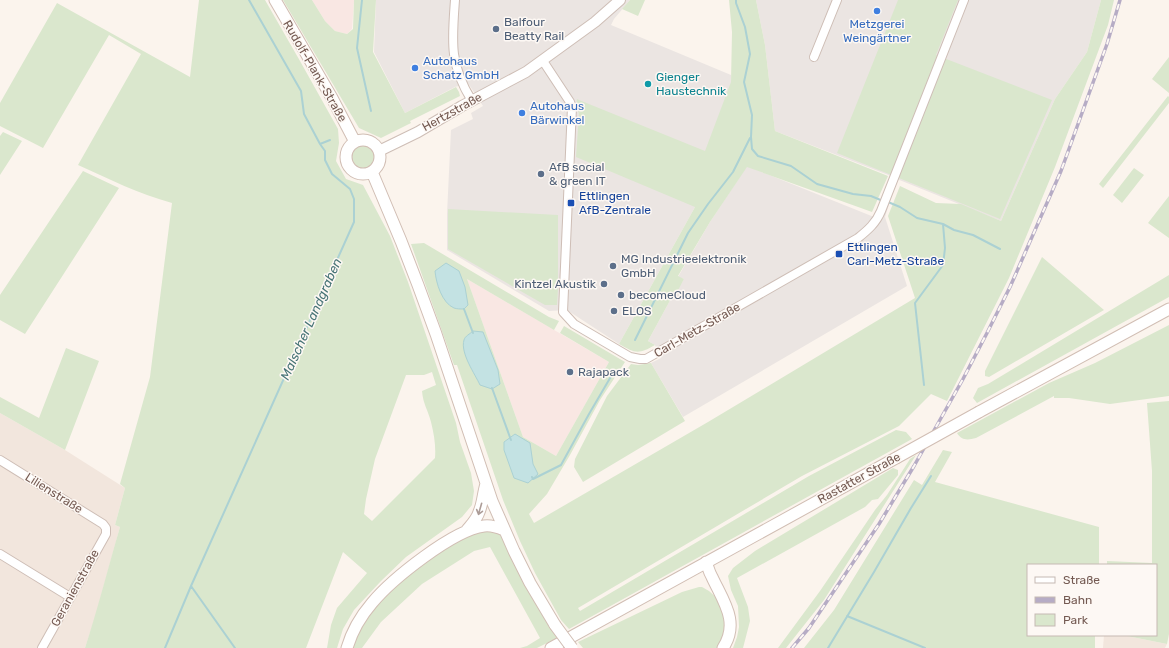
<svg xmlns="http://www.w3.org/2000/svg" width="1169" height="648" viewBox="0 0 1169 648" font-family="Rubik,sans-serif">
<style>
.residential{fill:#f2e6dd}
.commercial{fill:#f9e7e3}
.industrial{fill:#ebe5e2}
.green{fill:#dae7cd;fill-rule:evenodd}
.water{fill:#c3e2e3;stroke:#abd1d3}
.lines{fill:none;stroke-linecap:round;stroke-linejoin:round}
.stream{stroke:#abd1d3;stroke-width:2}
.minor-casing{stroke:#cebeb6;stroke-width:10}
.tertiary-casing{stroke:#cebeb6;stroke-width:12}
.secondary-casing{stroke:#d1beb4;stroke-width:13}
.minor{stroke:#fff;stroke-width:8}
.tertiary{stroke:#fff;stroke-width:10}
.secondary{stroke:#fff;stroke-width:11}
.rail-casing{stroke:#b6acc5;stroke-width:3.5}
.rail{stroke:#fdf8f4;stroke-width:2;stroke-dasharray:6;stroke-linecap:butt}
.secondary-bridge-casing{stroke:#d1beb4;stroke-width:13;stroke-linecap:butt}
.secondary-bridge{stroke:#fff;stroke-width:11}
.oneway{stroke:#ac9c97}
.shop-dot{fill:#3f7fe0;stroke:#fdf8f4;stroke-width:1.5}
.service-dot{fill:#5c6f8a;stroke:#fdf8f4;stroke-width:1.5}
.culture-dot{fill:#0f9aa8;stroke:#fdf8f4;stroke-width:1.5}
.transit-dot{fill:#1a4fb4;stroke:#fdf8f4;stroke-width:1.5}
.labels{text-anchor:middle;dominant-baseline:central;stroke-width:3;stroke-linejoin:round;paint-order:stroke}
.service-label{font-size:12px;fill:#4e5e75;stroke:#fdf8f4;text-anchor:start}
.shop-label{font-size:12px;fill:#366cbe;stroke:#fdf8f4;text-anchor:start}
.street-label{font-size:12px;fill:#745a52;stroke:#fdf8f4}
.culture-label{font-size:12px;fill:#0d838f;stroke:#fdf8f4;text-anchor:start}
.transit-label{font-size:12px;fill:#164399;stroke:#fdf8f4;text-anchor:start}
.water-label{font-size:13px;font-style:italic;fill:#477476;stroke:#fdf8f4}
</style>
<rect width="100%" height="100%" fill="#fbf4ed"/>
<path class="residential" d="M0 413 65 450 125 488 115 525 120 527 95 618 85 648H0Z
M1104 635H1122L1167 644 1165 648H1103Z"/>
<path class="commercial" d="M312 0H354L352 29 347 34 335 31 325 21Z
M467 279 609 362 556 456 523 437Z"/>
<path class="industrial" d="M376 0H630L614 19 611 25 731 75 730 142 695 207 619 344 567 310 549 311 447 250V214L451 130 473 119 471 113 483 106 468 83 455 87 405 113 374 52Z
M756 0H1101L1087 52 1055 99 1001 221 897 179 885 217 907 286 683 417 651 363 661 358 655 345 648 341 673 295H674L684 279 678 277 710 222 747 166 874 217 891 176 775 131 765 45Z"/>
<path class="green" d="M199 0H265L300 61 338 129 339 143 336 161 346 179 363 185 390 236 408 282 456 423 460 442 471 473 474 491 472 505 462 517 406 557 381 581 354 610 343 629 337 648H327L331 625 337 608 367 573 343 552 306 648H85C98 608 108 568 120 527L115 525 125 488 120 484 150 377 172 203C139 194 109 179 78 165L141 54 109 35 43 148 0 126V103L57 3 190 77ZM432 372 436 385 422 391C423 404 428 410 431 422 434 434 436 446 435 458L372 521 364 514 366 499 375 459 406 375H424Z
M283 0H312L325 21 335 31 347 34 353 29 354 0H376L373 52 405 113 456 87 459 92 460 96 410 121 411 123 381 138 359 128Z
M630 0H645L638 16 622 9Z
M729 0H756L765 45 775 131 888 176 872 212 747 167 710 222 678 276 684 279 675 296 673 295 648 341 655 345C638 355 635 353 619 344L695 207 576 157 579 114C578 109 576 104 577 99L579 100 705 151 731 82 732 32Z
M898 0H958L936 55 1052 100 1000 219 837 153Z
M1101 0H1114L1108 25 1055 167 1009 278 947 401 931 394 899 426 802 476 578 608 580 611 809 476 896 430 906 432 912 439 569 629 561 620 535 573 520 541 503 500 457 365H454L411 244 424 243 549 317 559 321 554 330 467 279 523 437 556 456 609 362 560 333 564 326 625 362 600 400 570 455 547 494 529 514 534 523 708 422 915 298 888 216 900 186 936 203 961 204 1001 221 1055 99 1087 52Z
M1169 57V93L1152 79Z
M1168 96 1169 97V103L1103 188 1099 184Z
M3 132 22 141 0 175V136Z
M350 157a13 13 0 1 1 26 0a13 13 0 1 1-26 0Z
M1134 168 1144 175 1122 203 1113 195Z
M83 171 119 188 25 334 0 320V295Z
M1169 196V238L1148 223Z
M448 209 558 215V289L557 305H545L448 249Z
M1042 257 1104 310 989 377 985 376V371Z
M1169 275V297L977 403 973 398 978 388 988 384Z
M1169 325V396L1110 404 1069 398H1054V396L976 438C968 440 962 441 957 433L1049 383 1095 363Z
M66 348 99 361 65 450 0 413V397L39 418Z
M651 363 685 421 583 482 574 467 575 459 607 396 631 364 638 365Z
M1169 401V634L1167 644 1122 635H1156V565H1107V561L1152 563V471L1147 403Z
M943 450 952 452 935 482 1099 527V565H1028V635H1095V648H804L834 610 914 480 922 485Z
M916 455 824 600 786 648H778L820 591 875 510 887 495 910 459Z
M893 468 898 470V475L878 499 872 500 865 507 737 578 748 607 750 621 743 648H733L737 637 739 627 738 606 731 590 728 576 733 568 755 551Z
M487 528 495 530 501 536 531 595 557 638 537 648H520L527 646 540 638 490 547 474 551 422 584 381 622 362 648H352L359 628 372 609 408 574 434 556 460 540Z
M699 587H702L709 591 719 600 723 608 725 631 720 645 717 648H583L578 642 682 592Z"/>
<path class="water" d="M446 263 459 271 465 287 468 305 464 309C460 309 457 309 454 308 442 303 436 283 435 271Z
M473 331 483 332 498 370 500 384 492 389 480 385C475 374 460 353 464 340 465 336 470 334 473 331Z
M515 434 530 443 533 464 538 474 528 483 514 478 504 450V442Z"/>
<g class="lines">
<path class="stream" d="M362 0 357 48 371 111
M736 0V3L745 27 750 54 744 82 752 115 751 137 752 149 758 156 791 166 817 184 853 194 871 196 883 201
M320 144 330 140
M888 202 900 207 917 218 943 224 954 230 973 235 1000 249
M464 309 473 333
M635 340 688 233 708 204 733 172 750 138
M924 385 915 303 943 265 945 248 943 224
M492 388 511 440
M532 477 533 479 561 465 589 414 613 373
M191 586 235 648
M847 616 925 648
M165 648 191 586 354 222V199L350 189 332 174 325 160V151L320 144 304 114 301 91 249 0
M828 648 874 572 911 508 931 476"/>
<defs>
<path id="minor" d="M455 0C452 41 449 64 472 101
M814 57 837 0
M543 61 570 102 572 107 563 312 574 324 630 357 640 359H646L858 238C868 230 876 223 881 211L964 0
M0 460 103 524 106 528V534L42 648
M0 554 70 597"/>
<path id="tertiary" d="M379 151 418 132 462 106 526 72 595 22 620 0"/>
<path id="secondary" d="M275 0 332 98 355 142
M346 157a17 17 0 1 1 34 0a17 17 0 1 1-34 0Z
M372 172 401 241 418 285 436 334 492 501 514 551 530 583 555 625
M979 412 1169 309
M467 530C471 525 477 519 479 512 483 503 483 493 486 484
M706 562C708 567 709 572 712 577 723 601 740 622 723 648
M347 648C352 631 360 617 372 603 392 579 453 530 484 526 491 525 497 527 504 530
M551 648 896 458"/>
</defs>
<use href="#minor" class="minor-casing"/>
<use href="#tertiary" class="tertiary-casing"/>
<use href="#secondary" class="secondary-casing"/>
<use href="#minor" class="minor"/>
<use href="#tertiary" class="tertiary"/>
<use href="#secondary" class="secondary"/>
<defs>
<path id="rail" d="M792 648 809 628 879 524 914 466 963 379 987 333 1010 287 1061 171 1107 44 1120 0"/>
</defs>
<use href="#rail" class="rail-casing"/>
<use href="#rail" class="rail"/>
<defs>
<path id="secondary-bridge" d="M896 458 979 412
M555 625 572 648"/>
</defs>
<use href="#secondary-bridge" class="secondary-bridge-casing"/>
<use href="#secondary-bridge" class="secondary-bridge"/>
</g>
<defs><path id="oneway-shaft" d="M-6 0H5M1.5-3L5.5 0L1.5 3" fill="none" stroke-width="1.6" stroke-linecap="round" stroke-linejoin="round"/></defs>
<use class="oneway" href="#oneway-shaft" transform="translate(480 509) rotate(106)"/>
<g class="shop-dot">
<circle cx="877" cy="11" r="4"/>
<circle cx="415" cy="68" r="4"/>
<circle cx="522" cy="113" r="4"/>
</g>
<g class="service-dot">
<circle cx="496" cy="29" r="4"/>
<circle cx="541" cy="174" r="4"/>
<circle cx="613" cy="266" r="4"/>
<circle cx="604" cy="284" r="4"/>
<circle cx="621" cy="295" r="4"/>
<circle cx="614" cy="311" r="4"/>
<circle cx="570" cy="372" r="4"/>
</g>
<circle class="culture-dot" cx="648" cy="84" r="4"/>
<g class="transit-dot">
<rect x="567" y="199" width="8" height="8" rx="2"/>
<rect x="835" y="250" width="8" height="8" rx="2"/>
</g>
<g class="labels">
<g class="service-label">
<text x="504" y="22">Balfour<tspan x="504" dy="14">Beatty Rail</tspan></text>
<text x="549" y="167">AfB social<tspan x="549" dy="14">&amp; green IT</tspan></text>
<text x="621" y="259">MG Industrieelektronik<tspan x="621" dy="14">GmbH</tspan></text>
<text x="596" y="284" text-anchor="end">Kintzel Akustik</text>
<text x="629" y="295">becomeCloud</text>
<text x="622" y="311">ELOS</text>
<text x="578" y="372">Rajapack</text>
</g>
<g class="shop-label">
<text x="877" y="24" text-anchor="middle">Metzgerei<tspan x="877" dy="14">Weingärtner</tspan></text>
<text x="423" y="61">Autohaus<tspan x="423" dy="14">Schatz GmbH</tspan></text>
<text x="530" y="106">Autohaus<tspan x="530" dy="14">Bärwinkel</tspan></text>
</g>
<g class="street-label">
<text transform="translate(315 71) rotate(60)">Rudolf-Plank-Straße</text>
<text transform="translate(452 112) rotate(-29)">Hertzstraße</text>
<text transform="translate(697 330) rotate(-30)">Carl-Metz-Straße</text>
<text transform="translate(859 478) rotate(-29)">Rastatter Straße</text>
<text transform="translate(54 493) rotate(32)">Lilienstraße</text>
<text transform="translate(75 588) rotate(-61)">Geranienstraße</text>
</g>
<g class="culture-label">
<text x="656" y="77">Gienger<tspan x="656" dy="14">Haustechnik</tspan></text>
</g>
<g class="transit-label">
<text x="579" y="196">Ettlingen<tspan x="579" dy="14">AfB-Zentrale</tspan></text>
<text x="847" y="247">Ettlingen<tspan x="847" dy="14">Carl-Metz-Straße</tspan></text>
</g>
<g class="water-label">
<text transform="translate(311 319) rotate(-66)">Malscher Landgraben</text>
</g>
</g>
<rect x="1027" y="564" width="130" height="72" fill="#fdf8f4" stroke="#c6b9b3"/>
<rect x="1035" y="577" width="20" height="6" fill="#ffffff" stroke="#c6b9b3"/>
<text x="1063" y="584" font-size="12" fill="#745a52">Straße</text>
<rect x="1035" y="597" width="20" height="6" fill="#b6acc5" stroke="#c6b9b3"/>
<text x="1063" y="604" font-size="12" fill="#745a52">Bahn</text>
<rect x="1035" y="614" width="20" height="12" fill="#dae7cd" stroke="#c6b9b3"/>
<text x="1063" y="624" font-size="12" fill="#745a52">Park</text>
</svg>
